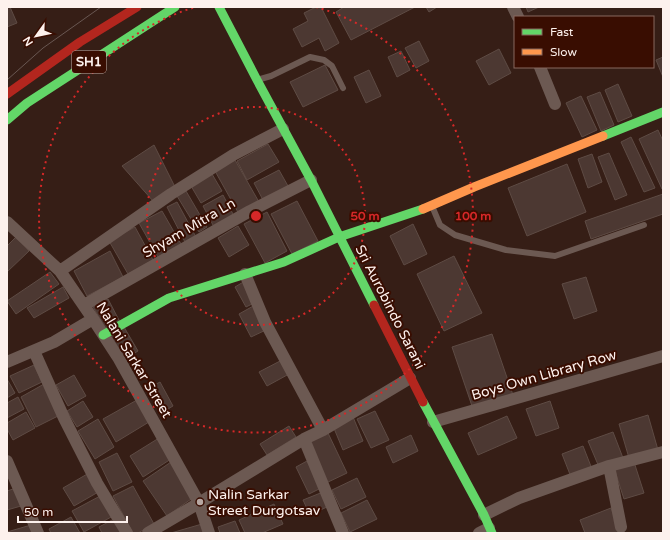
<svg xmlns="http://www.w3.org/2000/svg" width="670" height="540" viewBox="0 0 670 540" font-family="'Varela Round',sans-serif">
<style>
.building{fill:#4c3832;stroke:#5e4b44}
.lines{fill:none;stroke-linecap:round;stroke-linejoin:round}
.lane{stroke:#6c5952;stroke-width:6}
.street{stroke:#6c5952;stroke-width:12}
.fast{stroke:#63d668;stroke-width:9}
.slow{stroke:#ff974d;stroke-width:9}
.jam{stroke:#b3261e;stroke-width:9}
.tram{stroke:#695752;stroke-width:1}
.ring{fill:none;stroke:#d62828;stroke-width:2;stroke-dasharray:2 4}
.poi-dot{fill:#b7a7a2;stroke:#390d01;stroke-width:1.5}
.labels{text-anchor:middle;dominant-baseline:central;stroke-width:4;stroke-linejoin:round;paint-order:stroke}
.shield{fill:#390d01;stroke:#c2ada6;stroke-width:1}
.shield-label{font-size:13px;font-weight:bold;fill:#fdf1ed}
.street-label{font-size:14px;fill:#fdf1ed;stroke:#390d01}
.poi-label{font-size:14px;fill:#fdf1ed;stroke:#390d01;text-anchor:start}
.centre{fill:#d62828;stroke:#390d01;stroke-width:2}
.ring-label{font-size:12px;text-anchor:middle;font-weight:bold;fill:#d62828;stroke:#390d01;stroke-width:4;stroke-linejoin:round;paint-order:stroke}
</style>
<rect width="100%" height="100%" fill="#361e16"/>
<path class="building" d="M7 7H10L17 23 7 27Z
M316 7H321L339 43 325 51 319 38 302 47 293 29 308 21 304 13Z
M344 7H415L351 40 336 12Z
M426 7H437L429 12Z
M526 7H539L528 12Z
M419 41 429 61 416 68 405 48Z
M499 49 511 73 489 85 476 61Z
M401 51 410 70 397 77 388 57Z
M663 57V77L656 60Z
M325 65 338 90 303 107 290 82Z
M369 70 381 96 366 103 354 77Z
M618 84 632 116 618 122 605 90Z
M600 92 614 125 601 131 587 97Z
M581 96 597 130 582 137 566 103Z
M658 130 663 141V189H662L639 139Z
M631 137 655 188 644 192 621 142Z
M268 144 279 162 247 180 237 161Z
M154 145 175 187 153 201 122 166Z
M609 153 627 195 615 200 598 157Z
M592 154 602 182 588 188 578 159Z
M235 160 259 202 239 214 215 171Z
M567 164 586 212 527 236 508 188Z
M279 170 288 186 263 200 254 183Z
M212 174 222 191 201 203 191 186Z
M186 191 207 227 199 232 177 196Z
M663 194V214L591 239 585 221Z
M223 195 234 216 214 227 203 206Z
M297 201 318 241 292 254 271 214Z
M177 202 196 237 185 242 167 207Z
M162 211 181 244 158 257 139 223Z
M267 212 287 251 265 263 244 224Z
M413 224 427 254 404 265 390 236Z
M238 226 249 245 229 257 218 238Z
M135 227 153 260 128 274 109 241Z
M16 237 29 251 7 272V246Z
M110 251 123 277 87 296 74 271Z
M454 256 482 313 444 331 417 274Z
M50 272 59 284 16 314 7 301Z
M586 277 597 311 574 319 562 284Z
M245 281 256 302 246 307 235 287Z
M63 287 69 298 34 318 27 308Z
M108 299 120 322 106 329 93 307Z
M255 305 268 329 251 337 239 314Z
M124 327 138 351 123 360 109 336Z
M492 334 513 395 473 409 452 347Z
M282 360 289 374 267 386 259 372Z
M34 365 42 382 19 393 10 376Z
M74 375 86 396 68 406 56 385Z
M7 379 15 393 7 398Z
M160 382 173 406 161 413 147 389Z
M44 384 60 415 36 427 21 397Z
M18 397 24 409 7 418V403Z
M137 400 149 422 116 442 103 419Z
M83 401 93 417 77 427 67 411Z
M550 401 559 428 536 436 526 409Z
M375 411 389 440 371 448 357 419Z
M26 412 35 428 13 440 7 429V423Z
M648 415 658 450 629 458 619 424Z
M507 416 517 438 478 455 468 433Z
M353 417 363 441 343 450 333 426Z
M98 419 114 447 95 459 78 431Z
M289 426 296 437 267 455 260 444Z
M613 432 623 458 599 467 588 441Z
M328 433 347 473 326 483 307 443Z
M411 435 418 451 393 463 386 447Z
M159 438 171 459 143 477 130 456Z
M583 446 592 469 571 477 562 454Z
M117 453 132 482 113 491 99 462Z
M307 461 321 488 309 494 296 467Z
M171 462 194 497 167 516 143 481Z
M634 462 644 493 624 499 614 468Z
M89 473 100 491 74 506 63 488Z
M357 478 366 497 341 509 332 490Z
M133 486 154 524 138 533H133L113 496Z
M16 488 21 506 7 510V491Z
M323 492 329 506 310 515 303 500Z
M102 495 113 516 84 532 72 511Z
M367 500 377 519 350 532 341 513Z
M274 504 283 524 262 533H245L239 520Z
M611 508 620 533H585L580 520Z
M71 517 80 533H51L49 529Z
M114 519 122 533H102L99 527Z
M235 521 240 533H220L218 527Z
M202 524 205 533H171Z
M31 525 33 533H7V532Z"/>
<g class="lines">
<path class="lane" d="M257 80 271 76 310 57 324 60 332 66 343 88
M432 206 440 225 455 235 506 250 555 256 644 225"/>
<path class="street" d="M513 7 518 17
M540 67 555 104
M7 222 60 271 93 319 119 359 199 503 209 533
M60 271 171 194 233 155 283 129
M245 274 265 322 323 430
M84 305 250 211 311 180
M34 351 64 418 97 483 127 533
M7 362 54 342 93 319
M433 422 663 356
M304 439 343 533
M7 461 38 533
M609 466 621 527
M484 515 519 498 609 466 663 452
M148 533 199 503 304 439 323 430 410 378
M479 533 489 528"/>
<path class="fast" d="M219 7 257 80 311 180 374 305
M7 120 27 103 175 7
M603 136 663 112
M103 335 169 298 284 262 339 237 423 209
M423 402 484 515 492 533"/>
<path class="slow" d="M423 209 474 187 603 136"/>
<path class="jam" d="M7 94 80 42 137 7
M374 305 423 402"/>
<path class="tram" d="M7 80 43 48 101 7"/>
</g>
<g class="ring">
<circle cx="256" cy="216" r="109"/>
<path d="M316 7A217 217 0 1 1 196 7"/>
</g>
<circle class="poi-dot" cx="200" cy="502" r="4"/>
<g class="labels">
<rect class="shield" x="72" y="51" width="34" height="22" rx="3"/>
<g class="shield-label">
<text x="89" y="62">SH1</text>
</g>
<g class="street-label">
<text transform="translate(189 228) rotate(-30)">Shyam Mitra Ln</text>
<text transform="translate(390 307) rotate(63)">Sri Aurobindo Sarani</text>
<text transform="translate(134 360) rotate(59)">Nalani Sarkar Street</text>
<text transform="translate(544 375) rotate(-16)">Boys Own Library Row</text>
</g>
<g class="poi-label">
<text x="208" y="494">Nalin Sarkar<tspan x="208" dy="16">Street Durgotsav</tspan></text>
</g>
</g>
<circle cx="256" cy="216" r="6" class="centre"/>
<g class="ring-label">
<text x="365" y="220">50 m</text>
<text x="473" y="220">100 m</text>
</g>
<rect width="670" height="540" fill="none" stroke="#fdf1ed" stroke-width="16"/>
<rect x="514" y="16" width="140" height="52" fill="#390d01" stroke="#87685f"/>
<rect x="522" y="29" width="20" height="6" fill="#63d668" stroke="#87685f"/>
<text x="550" y="36" font-size="12" fill="#fdf1ed">Fast</text>
<rect x="522" y="49" width="20" height="6" fill="#ff974d" stroke="#87685f"/>
<text x="550" y="56" font-size="12" fill="#fdf1ed">Slow</text>
<g transform="translate(36 36) rotate(237)" stroke="#390d01" stroke-width="3" paint-order="stroke">
<path d="M0-3L7 15L0 10L-7 15Z" fill="#fdf1ed"/>
<text y="-6" font-size="11" font-weight="bold" text-anchor="middle" fill="#fdf1ed">N</text>
</g>
<path d="M18 516v6h109v-6" fill="none" stroke="#fdf1ed" stroke-width="2"/>
<text x="24" y="516" font-size="12" fill="#fdf1ed" stroke="#390d01" stroke-width="3" paint-order="stroke">50 m</text>
</svg>
